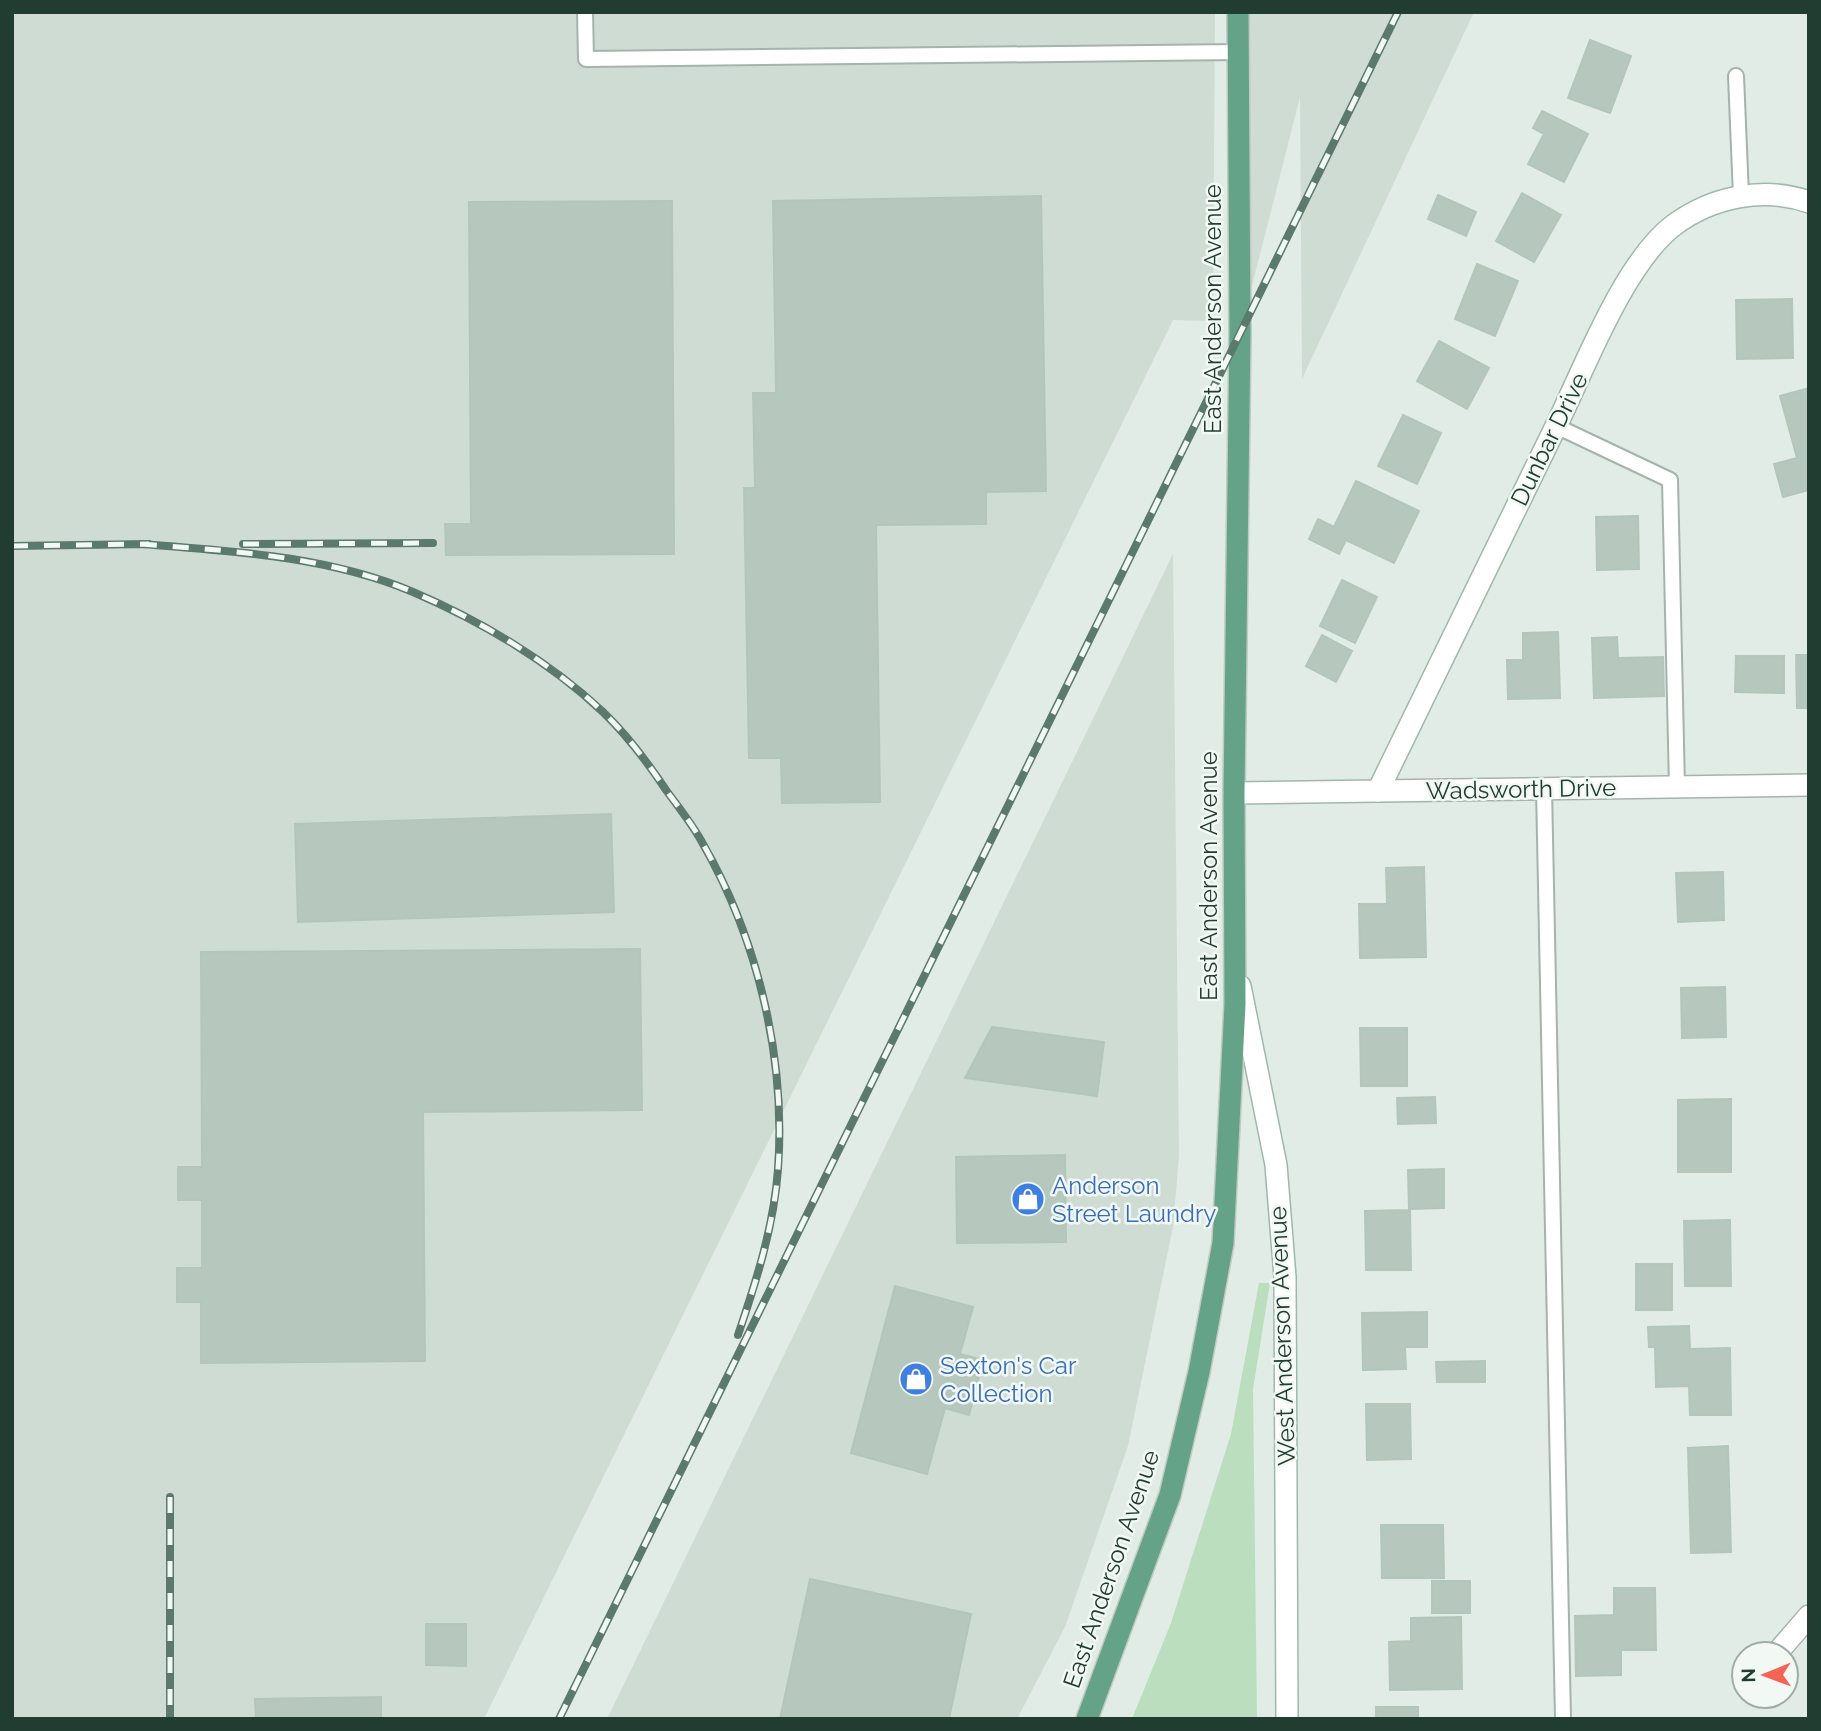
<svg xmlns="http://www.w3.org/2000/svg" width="1821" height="1731" viewBox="0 0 1821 1731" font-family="Raleway,sans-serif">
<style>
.built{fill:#cfdcd4}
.green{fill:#badebe}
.building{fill:#b6c7be;stroke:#b4c6bb;stroke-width:2}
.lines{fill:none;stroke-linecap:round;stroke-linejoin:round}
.lane-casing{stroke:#a4b4ac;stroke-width:18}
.street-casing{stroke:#a4b4ac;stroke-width:24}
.secondary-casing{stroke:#9fb8ac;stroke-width:24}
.primary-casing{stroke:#c1c9c5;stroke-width:24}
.lane{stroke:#fff;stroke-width:14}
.street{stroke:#fff;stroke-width:21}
.secondary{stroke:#fff;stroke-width:21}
.primary{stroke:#65a389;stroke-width:21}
.rail-casing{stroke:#5b796c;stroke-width:8}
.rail{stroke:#f2f8f4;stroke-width:5;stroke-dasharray:16;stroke-linecap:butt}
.labels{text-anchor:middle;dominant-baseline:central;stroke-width:5;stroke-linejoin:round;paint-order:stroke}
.street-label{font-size:24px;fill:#213d31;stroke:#f2f8f4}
.shop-label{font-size:24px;fill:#366cbe;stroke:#f2f8f4;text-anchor:start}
</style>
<rect width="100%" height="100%" fill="#e1ece6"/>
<path class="built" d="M12 12H1215L1213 321 1173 320 484 1719H12Z
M1238 12H1474L1302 379 1300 97 1240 333Z
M1173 554 1179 1156 1173 1227 1128 1446 1065 1627 1017 1719H607Z"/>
<path class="green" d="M1259 1283H1270L1253 1389 1257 1719H1132L1171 1623 1231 1434Z"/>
<path class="building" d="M1590 40 1631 56 1610 113 1568 98Z
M1542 111 1588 134 1564 182 1528 164 1544 134 1533 128Z
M1522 193 1561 215 1534 262 1496 241Z
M1438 195 1476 212 1466 236 1428 219Z
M1041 196 1046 491 986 492V524L876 525 880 802 782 803 781 758H749L744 488H755L753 393H776L773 201Z
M672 201 674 554 446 555 445 524H471L469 202Z
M1477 264 1518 281 1495 336 1455 319Z
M1792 299 1793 358 1737 359 1736 300Z
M1439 341 1489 368 1467 409 1417 381Z
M1809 388V490L1783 497 1774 464 1797 458 1780 396Z
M1403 415 1441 433 1417 484 1378 466Z
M1356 481 1419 511 1394 563 1346 540 1339 554 1309 539 1318 519 1334 527Z
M1638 516 1639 569 1597 570 1596 517Z
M1342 580 1377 597 1355 643 1320 626Z
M1558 632 1560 698 1508 699 1507 660H1523V633Z
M1322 635 1352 651 1336 682 1306 666Z
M1617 637 1618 658 1663 657 1664 696 1594 698 1592 638Z
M1796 655H1809V708H1797Z
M1736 656H1784V693L1735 692Z
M611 814 614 912 298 922 295 824Z
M1424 867 1426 957 1360 958 1359 904H1387L1386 868Z
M1723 872 1724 920 1678 922 1676 873Z
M640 949 642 1110 423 1112 425 1361 201 1363V1302H177V1268H202V1200H178V1167H202L201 952Z
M1725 987 1726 1037 1682 1038 1681 988Z
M992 1027 1104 1042 1097 1096 965 1078Z
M1360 1028H1407V1086H1361Z
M1435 1097 1436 1123 1398 1124 1397 1098Z
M1731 1099V1172H1678V1100Z
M1065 1155 1066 1242 957 1243 956 1157Z
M1444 1169V1208L1409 1209 1408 1170Z
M1410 1210 1411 1270H1366L1365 1211Z
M1730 1220 1731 1286H1685L1684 1221Z
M1636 1264H1672V1310H1636Z
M895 1286 973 1307 960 1354 983 1360 969 1415 945 1408 927 1474 851 1453Z
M1427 1312V1347H1405L1406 1369 1363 1370 1362 1313Z
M1689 1326 1690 1349 1730 1348 1731 1415H1690L1689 1386 1656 1387 1655 1347H1649L1648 1327Z
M1485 1361V1382H1437L1436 1362Z
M1366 1404H1410L1411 1459 1367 1460Z
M1728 1446 1731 1552 1691 1553 1688 1448Z
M1381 1525H1443L1444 1578H1382Z
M810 1579 971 1614 949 1719H780Z
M1432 1581H1470V1613H1432Z
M1614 1588H1655L1656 1650H1621V1675L1576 1676 1575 1616 1614 1615Z
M1461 1617 1462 1689 1390 1690 1389 1642 1411 1641V1618Z
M426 1624H466V1666L426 1665Z
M381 1697V1719H256L255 1699Z
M1376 1707H1418V1719H1376Z"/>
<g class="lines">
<defs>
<path id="lane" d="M585 12 586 59 1238 52
M1736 76 1741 196
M1556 426 1670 480 1677 787
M1544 788 1563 1719"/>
<path id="street" d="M1378 791 1809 785
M1776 1654 1809 1616"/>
<path id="secondary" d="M1234 793 1378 791C1438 667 1498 543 1559 420 1586 364 1625 262 1674 225 1712 197 1763 186 1809 202
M1240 986 1276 1165 1285 1277 1287 1719"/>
<path id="primary" d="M1087 1719 1170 1495 1199 1372 1223 1243 1235 1004 1234 793 1240 333 1238 12"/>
</defs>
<use href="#lane" class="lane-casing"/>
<use href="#street" class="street-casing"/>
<use href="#secondary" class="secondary-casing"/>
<use href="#primary" class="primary-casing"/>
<use href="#lane" class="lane"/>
<use href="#street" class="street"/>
<use href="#secondary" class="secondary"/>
<use href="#primary" class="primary"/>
<defs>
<path id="rail" d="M141 544C232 551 328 556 413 592 481 621 550 662 603 712 627 735 648 763 666 790 679 808 693 825 703 844 758 940 786 1059 778 1169 774 1226 756 1282 738 1335
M243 544 433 543
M12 546 149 544
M170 1497V1719
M559 1719 1398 12"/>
</defs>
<use href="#rail" class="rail-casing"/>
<use href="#rail" class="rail"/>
</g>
<defs>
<symbol id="shop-disc" viewBox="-11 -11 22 22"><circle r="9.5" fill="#3f7fe0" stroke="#f2f8f4"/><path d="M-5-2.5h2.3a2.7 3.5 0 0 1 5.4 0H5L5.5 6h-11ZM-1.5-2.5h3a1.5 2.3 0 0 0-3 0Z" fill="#fff"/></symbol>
</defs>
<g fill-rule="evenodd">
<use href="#shop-disc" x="1009" y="1180" width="38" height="38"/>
<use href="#shop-disc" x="897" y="1360" width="38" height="38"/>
</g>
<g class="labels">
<g class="street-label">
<text transform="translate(1212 309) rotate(-90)">East Anderson Avenue</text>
<text transform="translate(1549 439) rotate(-64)">Dunbar Drive</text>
<text transform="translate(1521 789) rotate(-1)">Wadsworth Drive</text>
<text transform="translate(1208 876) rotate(-90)">East Anderson Avenue</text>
<text transform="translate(1282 1336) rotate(-92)">West Anderson Avenue</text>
<text transform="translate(1111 1569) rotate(-71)">East Anderson Avenue</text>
</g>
<g class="shop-label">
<text x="1052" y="1185">Anderson<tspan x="1052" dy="28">Street Laundry</tspan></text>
<text x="940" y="1365">Sexton's Car<tspan x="940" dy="28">Collection</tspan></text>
</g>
</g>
<rect width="1821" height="1731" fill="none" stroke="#213d31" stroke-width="28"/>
<g transform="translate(1765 1675) rotate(269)"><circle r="33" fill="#f2f8f4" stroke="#9eada6" stroke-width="2"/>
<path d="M0-5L12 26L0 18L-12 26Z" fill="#f56557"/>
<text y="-10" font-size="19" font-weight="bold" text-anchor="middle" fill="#213d31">N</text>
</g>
</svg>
